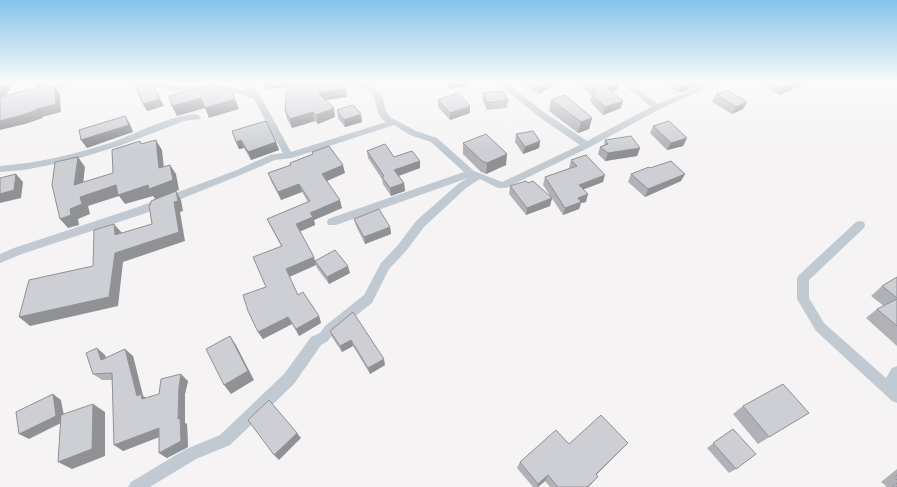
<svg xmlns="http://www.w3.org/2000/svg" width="897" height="487" viewBox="0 0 897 487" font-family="'Asap Condensed',sans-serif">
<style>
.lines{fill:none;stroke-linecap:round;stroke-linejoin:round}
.street{fill:#c1cad2;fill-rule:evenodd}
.wall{fill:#b0b2b7}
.shaded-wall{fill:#909195}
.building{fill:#cdcfd5;stroke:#909195}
</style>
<rect width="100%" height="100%" fill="#f5f3f3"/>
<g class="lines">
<path class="street" d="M64 82H75C70 87 45 95 38 94L37 92 38 90Z
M152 82H160L163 84 181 87 228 86 247 91 239 82H247L261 97 291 152 386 122C374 115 379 100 370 92 361 84 346 89 338 82H358L373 86 382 96 386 111 390 117 416 131 437 138 474 171 502 182 580 145 539 117 496 82H505L545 113 587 141 651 107 620 82H629L658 104 709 82H720L660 109 590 147 506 188H498L480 179 466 188 424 227 406 251 389 269 372 303 333 334 328 341 321 345 294 384 230 445 196 459 150 487H128L131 482 186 449 220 435 284 374 311 337 320 333 325 326 364 295 381 263 398 245 416 221 458 184 468 178 336 225H328L327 222 328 219 464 172 431 142 410 135 394 125 292 158 275 160 243 174 146 213 22 254 0 263V254L14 248 138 207 237 170 270 155 283 153 254 99 227 90 181 91 160 88H157Z
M197 114 201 117 200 119 184 121 119 146 70 161 24 170 0 172V166C39 163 76 154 113 142 140 132 168 116 197 114Z
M860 221 864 222 865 225 864 228 809 280V298L824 323 886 378 892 368 897 366V403L892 401 816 331 797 299V278L799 275 856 222Z"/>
</g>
<path class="wall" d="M445 82H469L468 86 450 89Z
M526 82H558L539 94 529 89V86L526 84Z
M576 82H618L619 83 617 90 612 92 621 108 603 115 592 104V102L590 101 592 96Z
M661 82H707L679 93Z
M765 82H807L805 84 779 95 763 85Z
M294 84 347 97 326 100 335 117 318 124 315 121 292 128 287 119 285 110 287 87 266 89Z
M483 93 508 100 507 108 487 110 483 101Z
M716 94 743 109 732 114 712 102Z
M438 100 470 113 450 120 438 107Z
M551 100 592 118 589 129 578 133 549 111Z
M337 110 362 122 345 127 338 118Z
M653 126 687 138 683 146 667 150 650 133Z
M232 131 276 142 279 150 251 160 244 148 239 149Z
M516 134 540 141 539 148 523 154 515 142Z
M605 140 640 148 637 156 605 161 598 154 600 147 604 145Z
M463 143 506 165 486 174 481 172 463 154Z
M367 151 394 157 420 168 399 176 404 183 405 191 391 196 383 184 382 179 368 158Z
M312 152 345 173 327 181 342 208 314 220 315 225 300 231 315 261 350 273 329 284 317 268 316 265 289 277 298 295 319 316 321 323 299 336 292 324 263 339 258 332 266 287 281 246 271 227 267 219 308 202 302 192 281 200 271 181 268 173 290 165V163L313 154Z
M571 160 603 182 583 189 586 202 581 203 579 209 563 215 543 185 545 177 570 168H569Z
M650 168 685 174 681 181 645 197 628 182 631 174Z
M528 183 552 198 550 206 526 215 509 194 510 186Z
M354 219 390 227 391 234 365 244 356 226Z
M897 277V346L866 318 877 309 884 306 871 296 882 286Z
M353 312 385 365 370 374 353 346 342 352 332 337 330 331Z
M105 355 106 358 133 356 143 396 146 398 159 394 188 381 185 394V423L187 424 188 447 167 458 159 453V437L123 451 112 380H102L93 374Z
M743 406 809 413 758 444 733 414Z
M733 429 736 469 729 473 707 448Z
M569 444 622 449 596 475 593 482 588 487H550L545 481 538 487H533L517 468 520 462Z
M897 469V487H885L886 486 881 482Z"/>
<path class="shaded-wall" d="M3 82H13L6 96 0 98V88Z
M33 82H51V84L43 86 48 94 37 88Z
M151 82 164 106 147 111 143 104Z
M264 82H294V86L266 89Z
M450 82H469L468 86 450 89Z
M548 82H558L539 94 540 87Z
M692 82H707L679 93 682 86Z
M799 82H807L805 84 779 95 783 88Z
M619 83 617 90 604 95 606 87Z
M54 86 60 94 61 112 42 117 43 118 25 124 0 130V121Z
M346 88 347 97 320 101 318 93Z
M201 98 235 99 239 109 209 118 205 108 177 116 172 106Z
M623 101 621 108 603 115 605 107Z
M747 102 743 109 732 114 736 107Z
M470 106V113L450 120V113Z
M334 108 335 117 318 124 316 115Z
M313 112 315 121 292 128 290 119Z
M361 114 362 122 345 127 344 120Z
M125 116 130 124 133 132 87 148 81 140Z
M592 118 589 129 578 133 581 122Z
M687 138 683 146 667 150 671 143Z
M156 140 162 150 165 178 159 168Z
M241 140 244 148 239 149 236 142Z
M540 141 539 148 523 154 525 147Z
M276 142 279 150 251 160 248 152Z
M640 148 637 156 605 161 608 153Z
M507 154 506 165 486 174 487 163Z
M78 157 85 167 82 194 74 185Z
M420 161V168L395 177 394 170Z
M170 165 176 174 179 190 176 191 181 200 183 211 180 212 185 241 123 262 118 306 30 326 19 317 115 253 179 232 153 196 125 204 119 196 88 206 90 214 78 219 79 225 68 228 60 219 70 209 80 197Z
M343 165 345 173 324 182 322 174Z
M16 174 23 182 21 198 0 203V194Z
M685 174 681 181 645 197 648 189Z
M605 175 603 182 577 192 579 185Z
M404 183 405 191 391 196 390 188Z
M299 184 302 192 281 200 278 192Z
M588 194 586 202 581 203 579 209 563 215 565 208 578 198Z
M552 198 550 206 526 215 527 208Z
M340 200 342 208 314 220 315 225 299 232 296 224 310 213Z
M114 224 122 233 115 235Z
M390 227 391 234 365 244 364 237Z
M314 257 316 265 289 277 286 269Z
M348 266 350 273 329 284 327 277Z
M319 316 321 323 299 336 296 329Z
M288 317 292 324 263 339 258 332Z
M230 336 236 345 254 380 231 394 224 385Z
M351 340 353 346 342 352 340 346Z
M97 348 105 355 109 367 101 360Z
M125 349 133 356 143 396 149 400V406L137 396Z
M384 359 385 365 370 374 368 368Z
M181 374 188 381 185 394V423L187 424 188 447 167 458 159 453 178 419 179 387Z
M53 394 61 400 65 421 29 439 19 434Z
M93 404 105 412V456L72 469 58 462Z
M159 428 167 434 123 451 114 445Z
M297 433 301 438 279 460 274 455Z
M628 443 591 480 596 474Z
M548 475 545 481 538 487H537L538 484Z
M598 477 588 487H587Z"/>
<path class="building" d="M0 82H3L0 88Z
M134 82H151L160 99 143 104Z
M319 82H344L346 88 318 93 334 108 316 115 313 112 290 119 285 110 287 84Z
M530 82H548L540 87Z
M586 82H618L619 83 606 87 623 101 605 107 594 97 595 96 592 93 597 92Z
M675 82H692L682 86Z
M773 82H799L783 88Z
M218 83 221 91 230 89 235 99 205 108 201 98 172 106 169 96Z
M43 86 42 89 54 86 56 104 36 109 37 110 19 116 0 121V97Z
M727 90 747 102 736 107 716 94Z
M503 91 508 100 487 103 483 93Z
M458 93 470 106 450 113 438 100Z
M565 95 592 118 581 122 551 100Z
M353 105 361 114 344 120 337 110Z
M125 116 129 125 81 140 79 130Z
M266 121 276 142 248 152 241 140 236 142 232 131Z
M669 121 687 138 671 143 653 126Z
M533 131 540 141 525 147 516 134Z
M486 134 507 154 487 163 482 161 463 143Z
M631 136 640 148 608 153 600 147 608 144 605 140Z
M156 140 159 168 170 165 173 180 149 189 148 185 118 195 116 185 80 197 82 204 70 209 71 215 60 219 52 185 55 162 78 157 74 185 113 173 112 150 140 141 141 144Z
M385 144 394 157 412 151 420 161 394 170 404 183 390 188 382 177 384 176 367 151Z
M329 146 343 165 322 174 340 200 310 213 313 217 296 224 314 257 286 269 298 295 303 292 319 316 296 329 288 317 258 332 248 311 243 295 266 287 253 257 282 246 267 219 310 201 299 184 278 192 268 173 291 165 290 163 313 154 312 152Z
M586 155 605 175 579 185 588 194 578 198 581 202 565 208 545 177 577 166 571 160Z
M671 161 685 174 648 189 631 174 649 167 650 168Z
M16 174 14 190 0 194V178Z
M526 181 528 183 533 181 552 198 527 208 510 186Z
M176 191 178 201 174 202 179 232 115 253 109 297 19 317 29 280 93 266 94 230 114 224 115 235 152 224 149 205 151 204V201Z
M379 209 390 227 364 237 354 219Z
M335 250 348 266 327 277 315 261Z
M897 277V298L882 286Z
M897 299V326L877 309Z
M353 312 384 359 368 368 351 340 340 346 330 331Z
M230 336 248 371 224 385 206 349Z
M97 348 101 360 125 349 137 396 141 394 142 399 159 394 161 379 181 374 179 387 178 419 180 418 181 441 159 453V428L114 445 112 373 93 374 86 353Z
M783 384 809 413 769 437 743 406Z
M53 394 56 416 19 434 16 412Z
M269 400 297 433 274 455 248 420Z
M93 404 92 449 58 462 61 415Z
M601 415 628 443 596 474 598 477 587 487H558L548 475 538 484 520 462 556 430 569 444Z
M733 429 756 454 736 469 713 443Z
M897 475V480L894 477Z
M897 483V487H892Z"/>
<linearGradient id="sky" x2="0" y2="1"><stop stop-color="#85c3ea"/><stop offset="0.55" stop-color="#fafafa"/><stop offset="1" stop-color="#fafafa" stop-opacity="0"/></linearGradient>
<rect width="897" height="150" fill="url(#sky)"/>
</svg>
